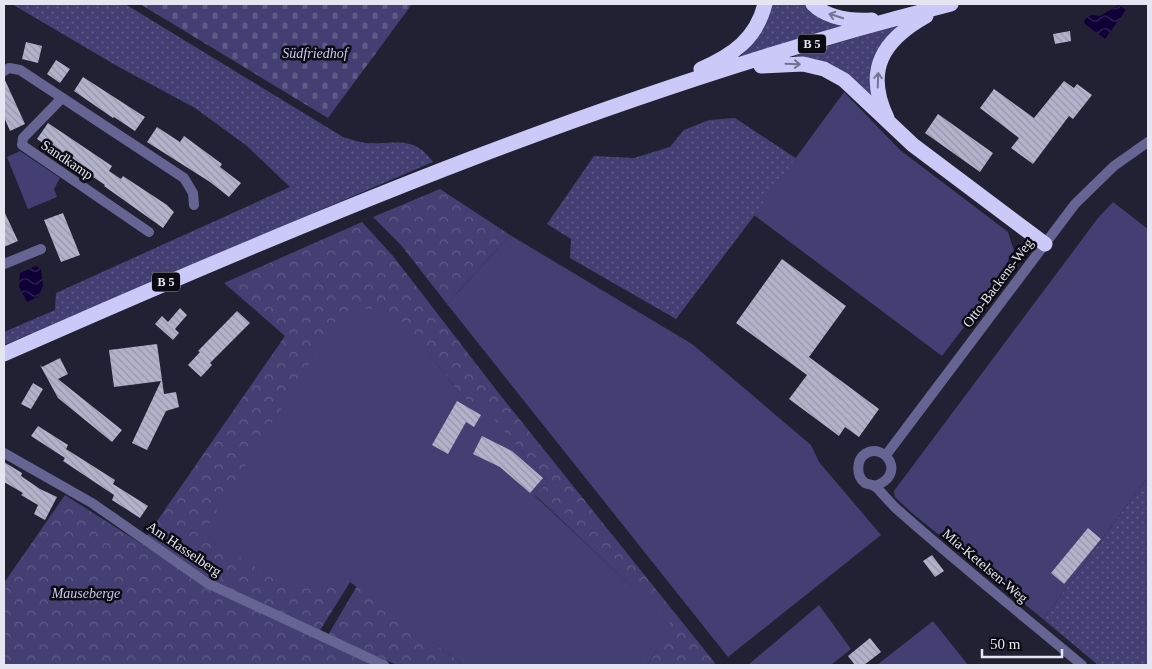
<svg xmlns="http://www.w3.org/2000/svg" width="1152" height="669" viewBox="0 0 1152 669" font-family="Georgia,serif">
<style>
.grass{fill:url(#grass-dots)}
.forest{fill:url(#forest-crowns)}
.cemetery{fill:url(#cemetery-stones)}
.park{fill:#433f73}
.water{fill:url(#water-waves)}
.building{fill:url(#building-back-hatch)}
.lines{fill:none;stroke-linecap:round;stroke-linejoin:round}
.minor{stroke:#666493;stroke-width:10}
.highway{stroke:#cac9f8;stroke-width:15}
.oneway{stroke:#747491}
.labels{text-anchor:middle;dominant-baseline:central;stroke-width:5;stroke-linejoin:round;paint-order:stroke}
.shield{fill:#0c0b13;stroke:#a3a4ae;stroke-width:1}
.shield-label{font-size:12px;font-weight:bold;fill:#e4e5f1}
.park-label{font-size:14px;font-style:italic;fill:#c9c9ef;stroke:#0c0b13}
.street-label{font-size:14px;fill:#e4e5f1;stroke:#0c0b13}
</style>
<defs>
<pattern id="grass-dots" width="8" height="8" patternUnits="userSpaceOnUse" patternTransform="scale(1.25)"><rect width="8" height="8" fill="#433f73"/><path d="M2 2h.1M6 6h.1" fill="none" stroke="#5e5b87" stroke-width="1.8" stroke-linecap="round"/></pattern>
<pattern id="forest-crowns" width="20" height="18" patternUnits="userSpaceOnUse" patternTransform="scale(1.25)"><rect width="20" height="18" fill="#433f73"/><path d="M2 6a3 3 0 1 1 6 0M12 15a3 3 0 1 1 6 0" fill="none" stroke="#5e5b87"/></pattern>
<pattern id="cemetery-stones" width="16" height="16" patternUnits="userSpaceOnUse" patternTransform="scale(1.25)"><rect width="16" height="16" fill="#433f73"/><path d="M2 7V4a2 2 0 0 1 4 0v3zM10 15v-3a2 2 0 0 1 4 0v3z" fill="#5e5b87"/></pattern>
<pattern id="water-waves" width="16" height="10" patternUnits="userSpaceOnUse" patternTransform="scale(1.25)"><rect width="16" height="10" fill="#100038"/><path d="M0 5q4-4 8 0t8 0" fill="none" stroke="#332555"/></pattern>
<pattern id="building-back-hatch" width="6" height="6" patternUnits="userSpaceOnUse" patternTransform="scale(1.25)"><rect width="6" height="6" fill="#b2b2ca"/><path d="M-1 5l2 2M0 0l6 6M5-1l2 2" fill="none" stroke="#9697aa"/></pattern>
</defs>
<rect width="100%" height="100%" fill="#212133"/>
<path class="grass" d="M12 4H125L343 137C351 139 358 142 366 143 395 145 413 134 433 162L4 345V332L55 310 56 293 290 187 247 146 195 108 117 66Z
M770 4H807L851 24 739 58C754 41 766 27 770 4Z
M899 25 871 80 872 100 825 64 794 56Z
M735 118 797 159 676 319 570 258 571 239 547 224 594 156 634 158 670 147 684 130 709 120Z
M1148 477V665H1098L1043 619Z"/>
<path class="forest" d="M440 189 510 235 447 304 401 245 373 217Z
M362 222 393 256 497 391 715 663 713 665H646L652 659 669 622 535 495 548 482 482 406 476 411 454 386 408 327 335 583 352 579 319 632 208 580 146 537 285 336 224 283Z
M65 495 206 585 381 665H4V583Z
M357 586 464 665H397L328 635Z"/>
<path class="cemetery" d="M140 4H412L328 118Z"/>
<path class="park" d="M844 92 900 150 1008 232 1014 251 986 298 942 356 754 215Z
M20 151 60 178 54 189 57 197 28 209 7 157Z
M1113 202 1148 229V477L1043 619 912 513 895 497 894 491 1098 218Z
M510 235 692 344 811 445 819 462 881 535 728 657 447 304Z
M357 308 387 310 408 326 454 386 476 410 482 405 548 482 535 496 670 622 652 659 646 665H464L350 582 352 579 315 590 283 585 203 533 337 319Z
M819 605 851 649 831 665H748Z
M933 621 968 665H877Z"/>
<path class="water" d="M1119 5 1126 10 1105 39 1085 24 1084 21C1089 14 1092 15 1100 16Z
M36 266 41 269 43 286 38 297 27 302 19 287 20 273Z"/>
<path class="building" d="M1070 31 1071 41 1055 44 1053 34Z
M26 42 42 46 38 63 22 59Z
M56 60 70 69 60 83 47 74Z
M83 77 145 117 135 131 114 117 113 118 74 91Z
M4 78 25 124 10 131 4 117Z
M1064 81 1074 88 1077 84 1092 95 1073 119 1069 116 1033 164 1011 148 1019 138 980 108 994 89 1034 118Z
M938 114 993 153 980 172 925 133Z
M48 123 112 166 109 171 121 179 123 176 167 205 174 212 163 228 104 186 105 185 37 139Z
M157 127 180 142 184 136 222 164 220 167 241 183 229 197 210 182 147 142Z
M4 211 18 241 4 247Z
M63 213 80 255 61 262 44 220Z
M782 259 846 306 809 357 879 409 859 437 845 427 839 436 789 399 807 375 736 323Z
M180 308 187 315 175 329 179 333 173 340 155 324 162 316 168 322Z
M237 311 250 323 210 363 212 365 201 377 188 365 200 352 198 351Z
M157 344 164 394 176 392 179 407 166 411 147 450 132 443 161 381 114 387 109 350Z
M60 358 68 374 58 379 122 430 112 442 58 398 40 365 42 367Z
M33 383 43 389 31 409 21 404Z
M457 401 481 415 474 427 466 422 448 454 432 445Z
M38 426 68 445 66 449 115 480 113 484 148 506 140 518 112 500 114 495 63 461 65 458 31 436Z
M482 436 512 451 543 478 530 493 500 467 473 454Z
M4 462 22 473 21 476 40 489 57 497 45 520 34 514 38 505 21 495 23 493 4 482Z
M1088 528 1101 539 1064 584 1051 573Z
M932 555 944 571 935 577 923 561Z
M870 638 881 652 864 665H855L848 656Z"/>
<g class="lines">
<path class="minor" d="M4 71 9 68 20 70 184 178 193 193 194 205
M62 98 23 138 22 145 149 232
M4 264 41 249
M4 453 92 503 207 583 384 665
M886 455 1075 204 1114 166 1148 142
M874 486C908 476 885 441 865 454 856 460 856 476 865 483 869 485 873 484 876 487 884 495 891 504 899 511 959 564 1021 614 1082 665"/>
<path class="highway" d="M813 4C828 19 852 21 872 20
M761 66 803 64 824 69 844 80 913 145 1045 244
M701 69C733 55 756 39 765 4
M887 118C864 70 883 40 926 16
M4 354C312 218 623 87 951 4"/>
</g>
<defs><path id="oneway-shaft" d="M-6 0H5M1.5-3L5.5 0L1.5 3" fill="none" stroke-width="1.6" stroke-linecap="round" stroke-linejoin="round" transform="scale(1.25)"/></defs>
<g class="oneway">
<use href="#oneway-shaft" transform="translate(836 16) rotate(-162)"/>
<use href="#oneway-shaft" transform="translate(793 64) rotate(2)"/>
<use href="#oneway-shaft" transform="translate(878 80) rotate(-88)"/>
</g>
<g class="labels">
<g class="shield">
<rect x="798" y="34.5" width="28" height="19" rx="4"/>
<rect x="152" y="272.5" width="28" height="19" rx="4"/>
</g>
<g class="shield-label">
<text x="812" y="44">B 5</text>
<text x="166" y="282">B 5</text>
</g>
<g class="park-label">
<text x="315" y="53">Südfriedhof</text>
<text x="86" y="593">Mauseberge</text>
</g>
<g class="street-label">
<text transform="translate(67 160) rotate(34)">Sandkamp</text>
<text transform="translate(998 283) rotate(-53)">Otto-Backens-Weg</text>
<text transform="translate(184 549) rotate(34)">Am Hasselberg</text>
<text transform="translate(985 566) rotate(40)">Mia-Ketelsen-Weg</text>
</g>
</g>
<rect width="1152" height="669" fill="none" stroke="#e4e5f1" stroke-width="10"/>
<path d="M982 649v8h80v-8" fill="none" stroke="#e4e5f1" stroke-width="2.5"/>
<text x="990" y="649" font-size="15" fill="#e4e5f1" stroke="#0c0b13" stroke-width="4" paint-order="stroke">50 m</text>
</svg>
